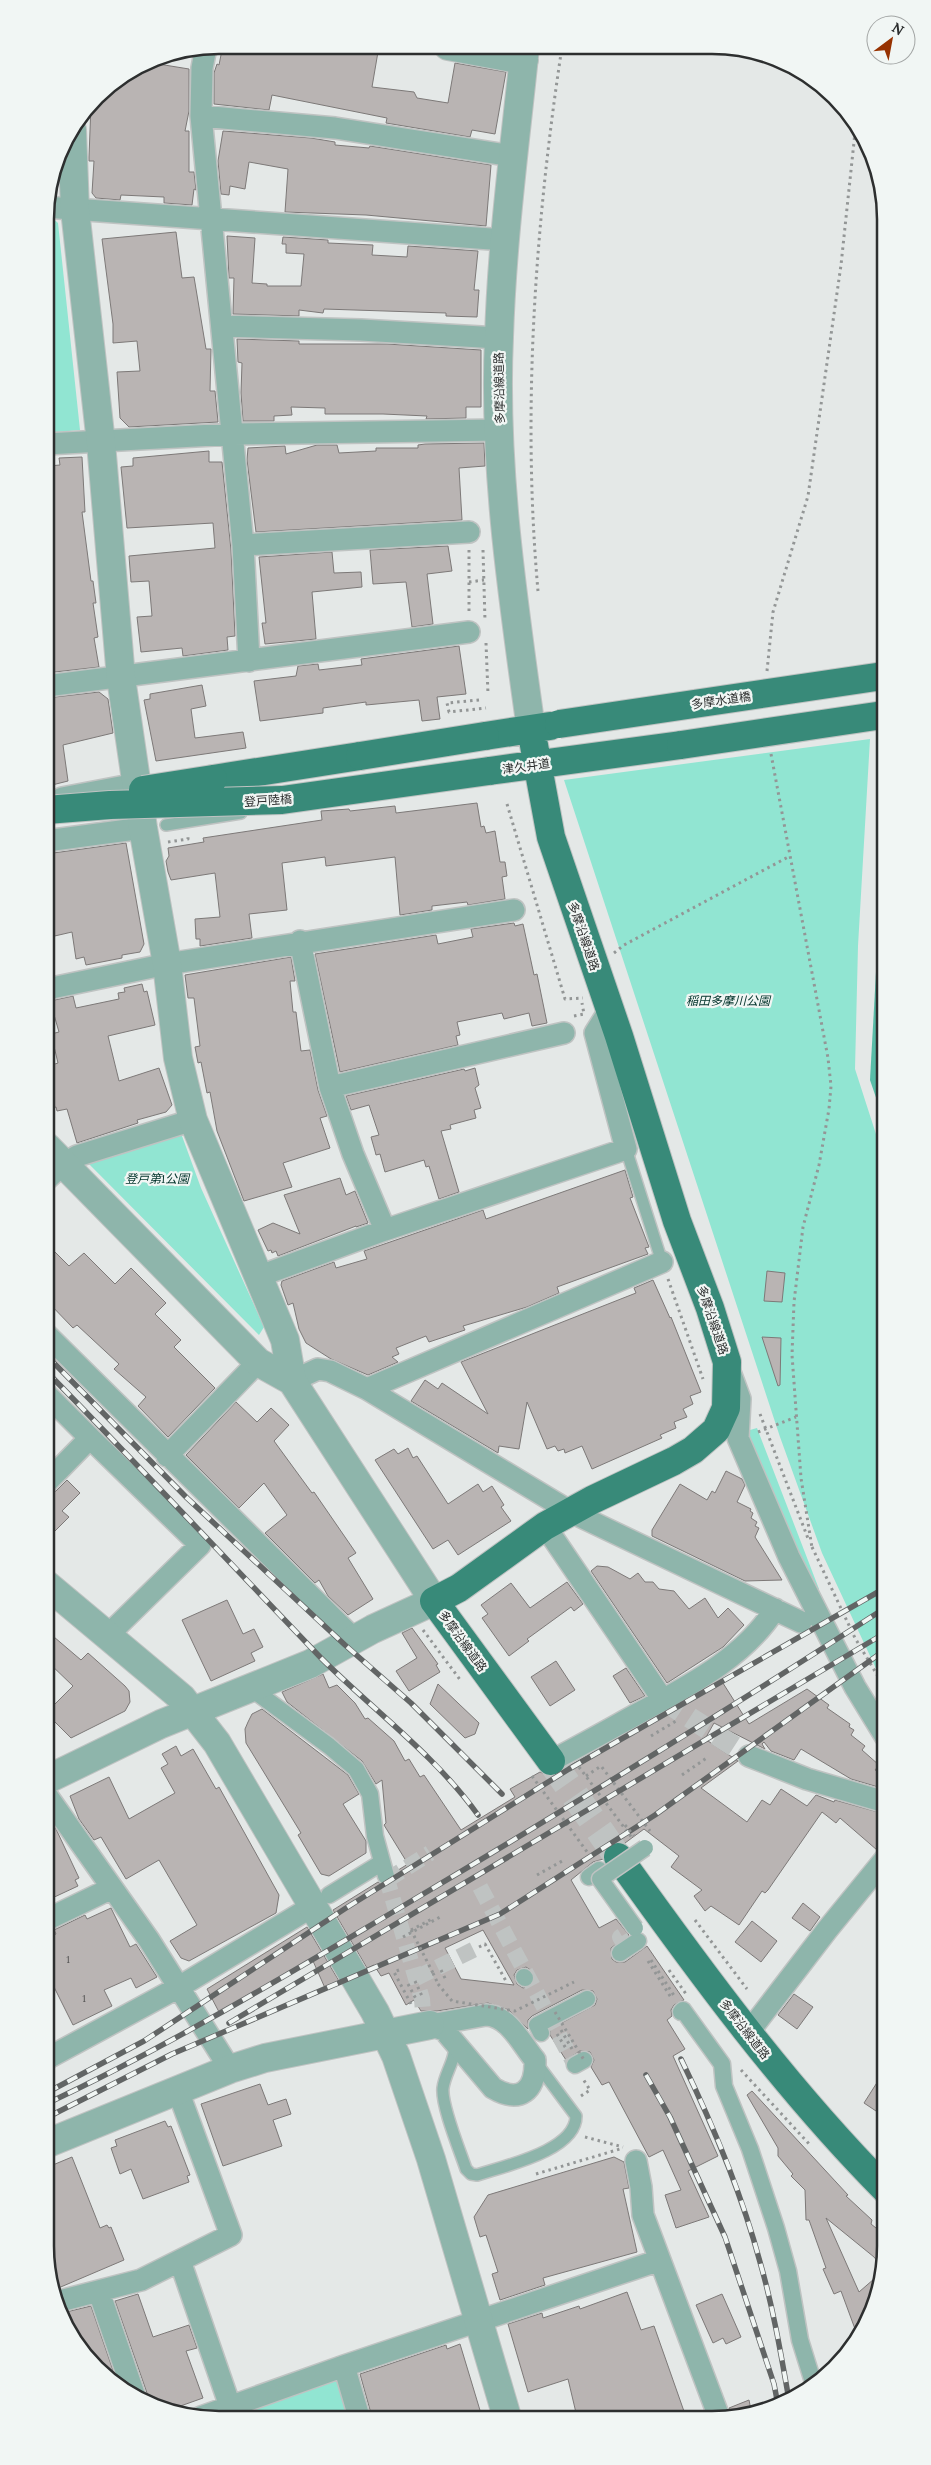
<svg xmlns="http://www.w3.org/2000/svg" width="931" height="2465" viewBox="0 0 931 2465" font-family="Lora,'Noto Sans JP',serif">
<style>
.green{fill:#91e5d2}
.water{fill:#58bca7}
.building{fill:#b9b4b3;stroke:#7d7978;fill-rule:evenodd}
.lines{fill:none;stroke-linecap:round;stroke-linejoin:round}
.pedestrian-tunnel{stroke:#bfc3c2;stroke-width:16;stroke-dasharray:16 8;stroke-linecap:butt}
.minor-tunnel{stroke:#bfc3c2;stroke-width:21;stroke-dasharray:21 11;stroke-linecap:butt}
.primary-tunnel{stroke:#bfc3c2;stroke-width:28;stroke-dasharray:28 14;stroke-linecap:butt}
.service-casing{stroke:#bfc3c2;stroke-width:14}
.pedestrian-casing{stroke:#bfc3c2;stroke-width:19}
.minor-casing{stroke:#bfc3c2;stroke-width:24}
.tertiary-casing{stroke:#bfc3c2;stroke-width:30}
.primary-casing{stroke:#bfc3c2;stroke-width:30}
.path{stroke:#939696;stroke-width:3;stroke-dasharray:2.5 4;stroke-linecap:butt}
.service{stroke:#8eb5ab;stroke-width:11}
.pedestrian{stroke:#8eb5ab;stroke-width:16}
.minor{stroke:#8eb5ab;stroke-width:21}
.tertiary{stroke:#8eb5ab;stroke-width:28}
.primary{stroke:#388a79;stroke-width:28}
.rail-casing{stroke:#626565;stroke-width:5.5}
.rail{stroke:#f1f6f4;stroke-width:4;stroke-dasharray:11;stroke-linecap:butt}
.pedestrian-bridge-casing{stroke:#bfc3c2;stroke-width:19;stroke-linecap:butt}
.primary-bridge-casing{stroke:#bfc3c2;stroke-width:30;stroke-linecap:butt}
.path-bridge{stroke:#939696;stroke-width:3;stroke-dasharray:2.5 4;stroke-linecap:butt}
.pedestrian-bridge{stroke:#8eb5ab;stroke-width:16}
.primary-bridge{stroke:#388a79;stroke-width:28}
.labels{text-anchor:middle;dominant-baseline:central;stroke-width:4.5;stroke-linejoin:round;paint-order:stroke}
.number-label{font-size:10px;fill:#505050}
.street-label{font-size:12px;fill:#2d2f2f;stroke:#f1f6f4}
.park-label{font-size:12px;font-style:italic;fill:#01322a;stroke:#f1f6f4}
.rim{fill:none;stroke:#2d2f2f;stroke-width:2.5}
</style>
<rect width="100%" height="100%" fill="#e4e8e7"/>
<path class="green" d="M45 214 49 215 58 223 80 430 46 433Z
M870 739 858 946 855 1069 884 1159 885 1688 822 1553 780 1437 564 780Z
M176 1133 182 1136 201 1188 264 1327 259 1335 86 1161Z
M757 1428 819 1589 812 1592 743 1432Z
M338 2377 350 2417H226Z"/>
<path class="water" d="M884 828V1121L870 1080Z"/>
<path class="building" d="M223 45 379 46 372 87 414 92 417 98 448 103 455 63 506 72 495 134 472 130 470 137 386 123 387 118 272 95 269 110 214 104V73L217 64 219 65Z
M146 62 189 69V111L185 131H189V172H194L196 190 194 189 192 205 164 203V197L121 195 120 200 96 198 92 193 94 161H89V157L91 105 104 88Z
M223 131 311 138 335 142V145L369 148 370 146 491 165 486 226 366 215 285 212 288 169 249 162 245 189 230 186 229 195 221 194 218 161Z
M176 232 182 278 194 277 206 349H211L210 391H215L218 422 129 427 120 418 117 372 140 371 137 341 113 343V324L102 239Z
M227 236 255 238 252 283 267 284V286H301L304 254 286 253V244H282L283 237 328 240V243L373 245 372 255 407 257 408 246 478 251 474 290H479L477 317 446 316V313L324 309 323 313 299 310V316L233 314 234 278H229Z
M237 339 299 341V344H387L481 350V407H466V418L426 419 427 416 383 414H325V408L291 407 292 415 274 416V421H243L241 393 242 363 238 362Z
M484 443 485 466 459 468 462 520 256 532 247 460 248 448 285 446 286 454 317 445H337L339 453 376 451V448H418V445L425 444Z
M209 451V462H222L231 550 235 636 227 637 228 650 183 656 182 648 141 652 137 617 152 616 149 581 131 582 129 556 215 548 213 523 127 528 121 467 133 466V458Z
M82 457 85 512H82L91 581H93L96 603H93L98 637 94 638 99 667 46 673V505L51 504 48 466 60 465 59 458Z
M448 546 452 571 427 574 433 624 412 627 406 582 373 584 370 550Z
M332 552 334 573 361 572 362 587 312 592 316 639 265 644 262 623H266L259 557Z
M459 646 466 694 437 697 440 719 422 721 419 700 366 705V702L323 708V713L260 721 254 681 296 676 298 666 318 664 319 670 362 665 361 659Z
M202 685 206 706 191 709 195 738 243 732 246 748 156 761 144 700 150 699V694Z
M99 692 108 699 113 733 63 745 68 781 48 786 46 770V698Z
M477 803 481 827 484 826 486 833 495 831 500 862H505L507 876 502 877 505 899 468 905 467 902 432 906V910L400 915 395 857 326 866 325 857 282 863 287 910 249 914 252 938 200 946V939H196L195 919 220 917 215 873 171 880 168 872 166 861 169 856 168 848 204 842 203 838 322 820 321 811 349 809 350 811 395 806 396 813Z
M126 843 144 944 140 952 122 955V958L86 965 84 957 76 959 72 932 46 938V854Z
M514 923 515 926 523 924 534 975 537 974 547 1023 532 1026 529 1013 504 1019 502 1013 457 1022 460 1035 456 1036 458 1045 340 1072 315 954 436 935 438 944 473 937 471 929Z
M291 957 295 981H290L293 1012H296L301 1051 310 1050 318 1090 327 1116 320 1118 330 1148 283 1163 292 1187 244 1201 217 1131 210 1092 207 1093 201 1062 198 1063 195 1047 200 1046 194 998H188L185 975Z
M142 984 144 992 147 991 155 1025 108 1036 119 1081 159 1068 172 1105 166 1112 137 1120 138 1123 77 1143 67 1109 57 1111 56 1107 47 1109V1088L54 1086 49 1066 58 1063 51 1034 59 1032 50 1001 73 996 76 1008 119 999 118 993 125 992 124 988Z
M475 1068 479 1085 475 1088 481 1108 474 1110 476 1118 450 1125 451 1129 441 1131 459 1192 439 1199 429 1166 426 1167 424 1160 385 1172 380 1154 376 1155 375 1151 371 1137 379 1135 369 1105 351 1110 346 1096 464 1069 465 1071Z
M625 1170 633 1197 630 1198 649 1247 645 1248 648 1254 557 1287 559 1293 527 1307 463 1326 465 1330 429 1342 426 1336 396 1348 399 1354 392 1357 398 1362 368 1375 331 1359 306 1343 299 1329 293 1303 288 1305 281 1285 282 1281 334 1262 336 1268 367 1259 364 1251 483 1210 486 1219Z
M340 1178 346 1195 355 1191 368 1223 356 1227V1226L278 1256 276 1251 272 1253 271 1250 268 1251 258 1230 273 1223 300 1234 284 1195Z
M47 1244 69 1266 84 1253 115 1284 131 1268 166 1303 155 1314 181 1340 174 1347 215 1388 168 1437 138 1406 146 1397 114 1369 119 1364 77 1325 73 1328 47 1301Z
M767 1271 785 1273 782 1302 764 1301Z
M653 1280 670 1318 671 1317 701 1392 690 1396 693 1404 683 1409 687 1417 674 1422 676 1428 660 1435 662 1438 592 1469 582 1446 565 1453 564 1449 558 1451 555 1446 547 1449 527 1402 519 1449 499 1446 498 1453 411 1401 425 1380 438 1389 442 1383 488 1414 461 1362 636 1293 634 1288Z
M762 1337 781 1338 780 1385 778 1386Z
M236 1402 257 1422 271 1408 289 1425 274 1441 312 1493 314 1492 356 1553 348 1558 373 1599 348 1615 328 1596 319 1580 315 1583 265 1533 287 1515 264 1483 239 1508 186 1455Z
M408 1448 413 1458 417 1456 448 1504 478 1484 483 1492 492 1486 504 1505 501 1507 511 1521 458 1555 448 1540 433 1549 375 1460 394 1449 398 1454Z
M726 1471 742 1479 745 1485 737 1502 751 1509 750 1511 753 1513 751 1518 757 1522 755 1526 759 1528 755 1537 782 1580 745 1581 652 1536V1530L680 1484 707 1500 712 1491 715 1493Z
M67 1480 80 1493 62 1511 69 1517 47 1539V1494L56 1491Z
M597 1566 608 1567 630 1579 638 1573 645 1582H653L659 1589 674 1591 689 1609 705 1598 718 1618 728 1608 744 1625 723 1647 667 1683 591 1571Z
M567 1582 583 1604 574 1611 571 1607 527 1639 529 1641 509 1656 482 1618 488 1614 481 1605 511 1583 530 1608Z
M227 1600 243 1634 254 1629 263 1647 251 1653 255 1661 211 1681 182 1620Z
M412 1628 438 1664 436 1665 440 1672 409 1691 396 1671 417 1658 402 1633Z
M47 1631 81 1660 88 1653 125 1686 129 1691 130 1702 125 1711 71 1738 48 1715V1711L73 1686 48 1662Z
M556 1661 575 1690 550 1706 531 1677Z
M626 1668 645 1696 630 1703 613 1676Z
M323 1674 329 1688 337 1685 355 1703 365 1719 368 1718 394 1741 405 1761 409 1759 420 1777 424 1775 461 1830 515 1797 510 1789 540 1772 552 1777 560 1774 565 1768 683 1703 721 1680 749 1724 807 1689 829 1705 827 1708 850 1724 849 1727 854 1730 851 1735 865 1746 862 1750 879 1765 875 1770 885 1777V1789L851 1779 801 1749 794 1760 771 1751 764 1742 762 1744 765 1749 714 1723 705 1739 738 1761 701 1788 747 1822 762 1800 770 1805 781 1789 807 1806 816 1795 834 1802 835 1800 885 1814V1842L877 1850 840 1818 836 1823 822 1812 768 1890 765 1893 762 1891 739 1925 711 1906 705 1911 694 1896 702 1890 671 1867 679 1856 644 1829 625 1843 617 1841 609 1844 604 1851 603 1859 593 1862 571 1880 599 1928 616 1919 629 1935 611 1948 612 1959 616 1962H625L647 1946 684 2000 674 2005 671 2010 672 2016 667 2020 685 2049 673 2056 718 2156 688 2171 709 2217 676 2228 665 2195 681 2190 663 2150 649 2157 609 2082 602 2085 591 2067 594 2060 590 2052 580 2051 566 2060 550 2035V2029L595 2005 597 1999 593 1991 582 1990 532 2016 528 2020V2029L509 2010 488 2003 437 2011H421L414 2000 406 2005 389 1973 381 1976 374 1965 367 1968 333 1910 378 1882 384 1886 393 1883 396 1878 395 1872 408 1864 384 1825 386 1823 382 1780 376 1784 362 1761 287 1702 282 1692ZM483 1930 514 1985 461 1979 445 1948ZM526 1967 532 1971 535 1980 532 1985 523 1988 517 1984 514 1975 517 1970Z
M438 1684 479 1723 475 1734 465 1738 430 1704Z
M262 1709 348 1775 359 1794 343 1804 366 1841V1853L329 1876 321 1874 298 1835 301 1833 246 1743 245 1729 248 1722 252 1714Z
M176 1746 181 1756 193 1749 216 1789 219 1787 279 1895 276 1913 189 1961 181 1958 170 1941 197 1925 159 1860 126 1879 101 1837 94 1840 79 1819 70 1796 109 1777 129 1819 175 1793 161 1768 168 1764 162 1754Z
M48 1818 56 1829 79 1878 75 1880 78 1886 48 1900Z
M803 1903 820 1917 810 1931 792 1918Z
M111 1908 130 1947 136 1944 157 1977 136 1988 131 1978 104 1990 112 2006 73 2025 48 1975V1938L56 1934 54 1930 85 1915 87 1919Z
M752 1921 777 1941 761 1962 735 1942Z
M307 1927 339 1981 325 1988 313 1961 219 2012 207 1989Z
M794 1994 813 2007 797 2029 778 2015Z
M885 2070V2117L864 2103Z
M260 2084 268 2105 286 2099 291 2114 273 2120 282 2146 223 2166 201 2104Z
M752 2091 848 2195 846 2196 872 2220 871 2224 886 2236 883 2268 874 2257 826 2218 859 2292 882 2272 873 2313 858 2337 841 2291 834 2294 823 2269 826 2268 809 2220H806L805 2190 791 2176 793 2174 778 2156V2148L747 2095Z
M165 2121 168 2127 171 2126 190 2175 187 2176 189 2182 143 2199 131 2169 120 2174 111 2148 117 2146 115 2140Z
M72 2157 100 2228 107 2225 109 2228 111 2227 124 2260 56 2289V2286L51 2288 48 2281V2167Z
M614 2157 624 2162 629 2188 623 2189 637 2252 543 2278 545 2285 500 2300 492 2274 498 2272 486 2235 480 2237 474 2217 488 2195Z
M627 2292 641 2330 654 2326 686 2417H577L568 2379 528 2392 508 2324 542 2313 543 2318 579 2306 580 2309Z
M138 2294 153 2337 189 2325 197 2348 186 2351 203 2398 172 2409 170 2403 158 2408 145 2403 147 2393 115 2301Z
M722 2294 741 2337 726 2344 723 2338 713 2343 696 2305Z
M91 2306 118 2385 96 2369 68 2333 64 2321 62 2313Z
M460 2344 482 2417H372L360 2374 446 2345 447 2349Z
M749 2400 752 2415 731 2417 729 2408Z"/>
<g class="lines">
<path class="pedestrian-tunnel" d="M386 1876 422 1999 423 2012
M387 1880 430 1853
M480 1887 575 2065
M627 1949 620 1937 635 1928
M416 1978 479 1947"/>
<path class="minor-tunnel" d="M663 1700 749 1756"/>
<path class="primary-tunnel" d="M551 1761 618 1857"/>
<defs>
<path id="service" d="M166 825 241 813
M626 1149 662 1262
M454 2043C457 2059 445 2072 443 2088 441 2105 460 2151 466 2169L471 2174 477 2175C504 2166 576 2151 576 2116L535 2061"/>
<path id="pedestrian" d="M252 1689 329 1746 356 1769 370 1794 375 1836 386 1876
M589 1877 599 1870
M329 1895 381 1863
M620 1953 638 1941
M524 1977 525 1978
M681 2012 683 2010 722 2064 724 2086 750 2149 776 2228 788 2271 800 2340 814 2385
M541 2033 537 2025 587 1999
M575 2065 584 2060"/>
<path id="minor" d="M206 47 202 68 201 116 243 545 249 661
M201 116 335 128 513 156
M45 207 505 240
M222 326 361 330 498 338
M46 444 233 434 499 430
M243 545 469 532
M46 686 469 632
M62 798 136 784
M46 841 143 828
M300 941 330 1087 353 1154 385 1230
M47 989 167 964 514 910
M330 1087 564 1033
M47 1179 63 1164 77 1156 193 1120
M257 1277 385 1230 626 1149 595 1033 607 1014 609 1006
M47 1335 355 1640
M730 1372 740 1399 738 1438 789 1557 855 1687 885 1736
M292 1381 318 1369 330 1371 367 1389 571 1512 801 1622
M367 1389 662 1262
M47 1395 90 1438 47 1482
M90 1438 200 1545 108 1635
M167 1456 258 1362
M545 1526 663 1700
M749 1756 807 1779 885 1802
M551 1761C580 1746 610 1729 639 1713 688 1686 744 1658 775 1609
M48 1797 149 1940 230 2069
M48 1919 112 1888
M486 2015C509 2016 521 2043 535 2060 536 2091 520 2104 493 2088L444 2030 430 2025Z
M748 2033 827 1930 885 1859
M48 2058 179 1987 313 1906
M636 2161 641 2187 643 2215 719 2417
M180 2261 230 2406
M99 2292 135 2397
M56 2302 141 2280 231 2235 178 2091
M344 2366 359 2417
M201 2417 344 2366 660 2260"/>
<path id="tertiary" d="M448 46 524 60
M525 47C515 144 502 240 499 337 493 467 513 600 531 729
M47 1147 258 1362 292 1381
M47 1585 182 1698 217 1743 375 2012 396 2056 431 2159 507 2417
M48 1779 161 1724 310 1664 373 1629 434 1601 292 1381 285 1340 193 1120 178 1058 167 964 143 828 121 678 101 443 75 210 72 130
M48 2143 230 2069 265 2058 430 2025"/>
<path id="primary" d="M531 729 551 837 619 1036 677 1221 710 1308 727 1362 726 1408 716 1430 693 1450 674 1461 592 1500 545 1526 459 1588 434 1601 551 1761
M485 736 550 726
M489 771 681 745
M213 779 360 756
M618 1857C701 1973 785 2088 886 2190"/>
</defs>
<use href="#service" class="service-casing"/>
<use href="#pedestrian" class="pedestrian-casing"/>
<use href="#minor" class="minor-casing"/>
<use href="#tertiary" class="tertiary-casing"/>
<use href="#primary" class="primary-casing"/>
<path class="path" d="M469 550V614
M483 550 485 621
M469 582 484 580
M538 591C522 413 535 224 562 47
M486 643 488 694
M767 671 773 612 808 496 841 265 856 123
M479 700 447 703 449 712 486 708
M771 754 828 1058 831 1086 829 1109 819 1165 803 1227 794 1302 792 1355 801 1478 812 1548
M507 804 565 999 583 998
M168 842 188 839V836
M614 953 624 945 790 856
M574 1016 584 1014 582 1003
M668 1279 703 1379
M760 1414 809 1541
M758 1432 796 1417
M812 1547 855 1638 885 1688
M423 1630 461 1681
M651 1736 676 1721
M579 1767 632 1838
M682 1775 708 1757
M532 1776 590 1856
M586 1776 601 1766 650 1831
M537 1875 564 1860
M695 1920 747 1989
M411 1930 432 1919
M403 1937 442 1916
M479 1947 485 1944 506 1981
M651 1960 675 1997
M648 1961 672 1999
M399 1970 394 1972 411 2004 414 2005
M441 1970 446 1980
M669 1970 686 1994
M433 1973 438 1984
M408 1984 416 1999
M561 2030 572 2049
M557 2034 567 2050
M741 2070 811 2146
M581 2096 590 2090 583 2079
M585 2137 623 2147
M536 2174 620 2149"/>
<use href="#service" class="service"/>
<use href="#pedestrian" class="pedestrian"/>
<use href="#minor" class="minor"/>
<use href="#tertiary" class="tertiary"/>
<use href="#primary" class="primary"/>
<defs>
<path id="rail" d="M47 1356 187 1498 345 1645 411 1703 502 1794
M47 1372C139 1466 230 1563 321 1658 373 1710 435 1755 478 1815
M229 2023 885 1633
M681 2059C713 2125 741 2191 760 2262 773 2307 781 2354 789 2400
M646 2075 670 2117 725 2237 774 2384 778 2405
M48 2092 144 2041 346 1908 569 1769 885 1588
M48 2103C169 2046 283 1977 398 1909 563 1811 725 1712 885 1608
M48 2117 172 2054 500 1914 655 1815 885 1650"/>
</defs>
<use href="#rail" class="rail-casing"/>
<use href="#rail" class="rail"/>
<defs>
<path id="pedestrian-bridge" d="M635 1928 600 1879 645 1848"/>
<path id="primary-bridge" d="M559 724 883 676
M681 745 883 715
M360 756 485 736
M143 790 213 779
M46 810 110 805 282 800 489 771"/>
</defs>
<use href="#pedestrian-bridge" class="pedestrian-bridge-casing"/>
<use href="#primary-bridge" class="primary-bridge-casing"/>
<path class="path-bridge" d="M625 1825 634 1836
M411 1930 433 1973
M415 1981 422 1996
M438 1984 452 2001 515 2011 574 1982
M555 2012 584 2060"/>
<use href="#pedestrian-bridge" class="pedestrian-bridge"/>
<use href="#primary-bridge" class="primary-bridge"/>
</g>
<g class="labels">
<g class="number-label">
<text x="68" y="1959">1</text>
<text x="84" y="1998">1</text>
</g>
<g class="street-label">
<text transform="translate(499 388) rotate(-91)">多摩沿線道路</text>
<text transform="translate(721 700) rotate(-8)">多摩水道橋</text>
<text transform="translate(526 766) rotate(-8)">津久井道</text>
<text transform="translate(268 800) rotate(-4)">登戸陸橋</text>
<text transform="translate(584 936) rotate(71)">多摩沿線道路</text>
<text transform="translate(713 1320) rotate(71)">多摩沿線道路</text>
<text transform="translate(463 1641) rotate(54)">多摩沿線道路</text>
<text transform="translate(745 2029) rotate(52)">多摩沿線道路</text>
</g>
<g class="park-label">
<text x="728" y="1000">稲田多摩川公園</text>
<text x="157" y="1178">登戸第1公園</text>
</g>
</g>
<path d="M0 0H931V2465H0ZM219 54H712A165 165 0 0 1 877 219V2246A165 165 0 0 1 712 2411H219A165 165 0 0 1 54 2246V219A165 165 0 0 1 219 54Z" fill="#f1f6f4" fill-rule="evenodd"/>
<path class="rim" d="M219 54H712A165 165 0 0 1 877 219V2246A165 165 0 0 1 712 2411H219A165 165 0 0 1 54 2246V219A165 165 0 0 1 219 54Z"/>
<g transform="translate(891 40) rotate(32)"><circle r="24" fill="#f1f6f4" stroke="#a3a6a5"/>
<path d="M0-4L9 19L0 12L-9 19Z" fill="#973201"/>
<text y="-8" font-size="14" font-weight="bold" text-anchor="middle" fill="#2d2f2f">N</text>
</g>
</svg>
